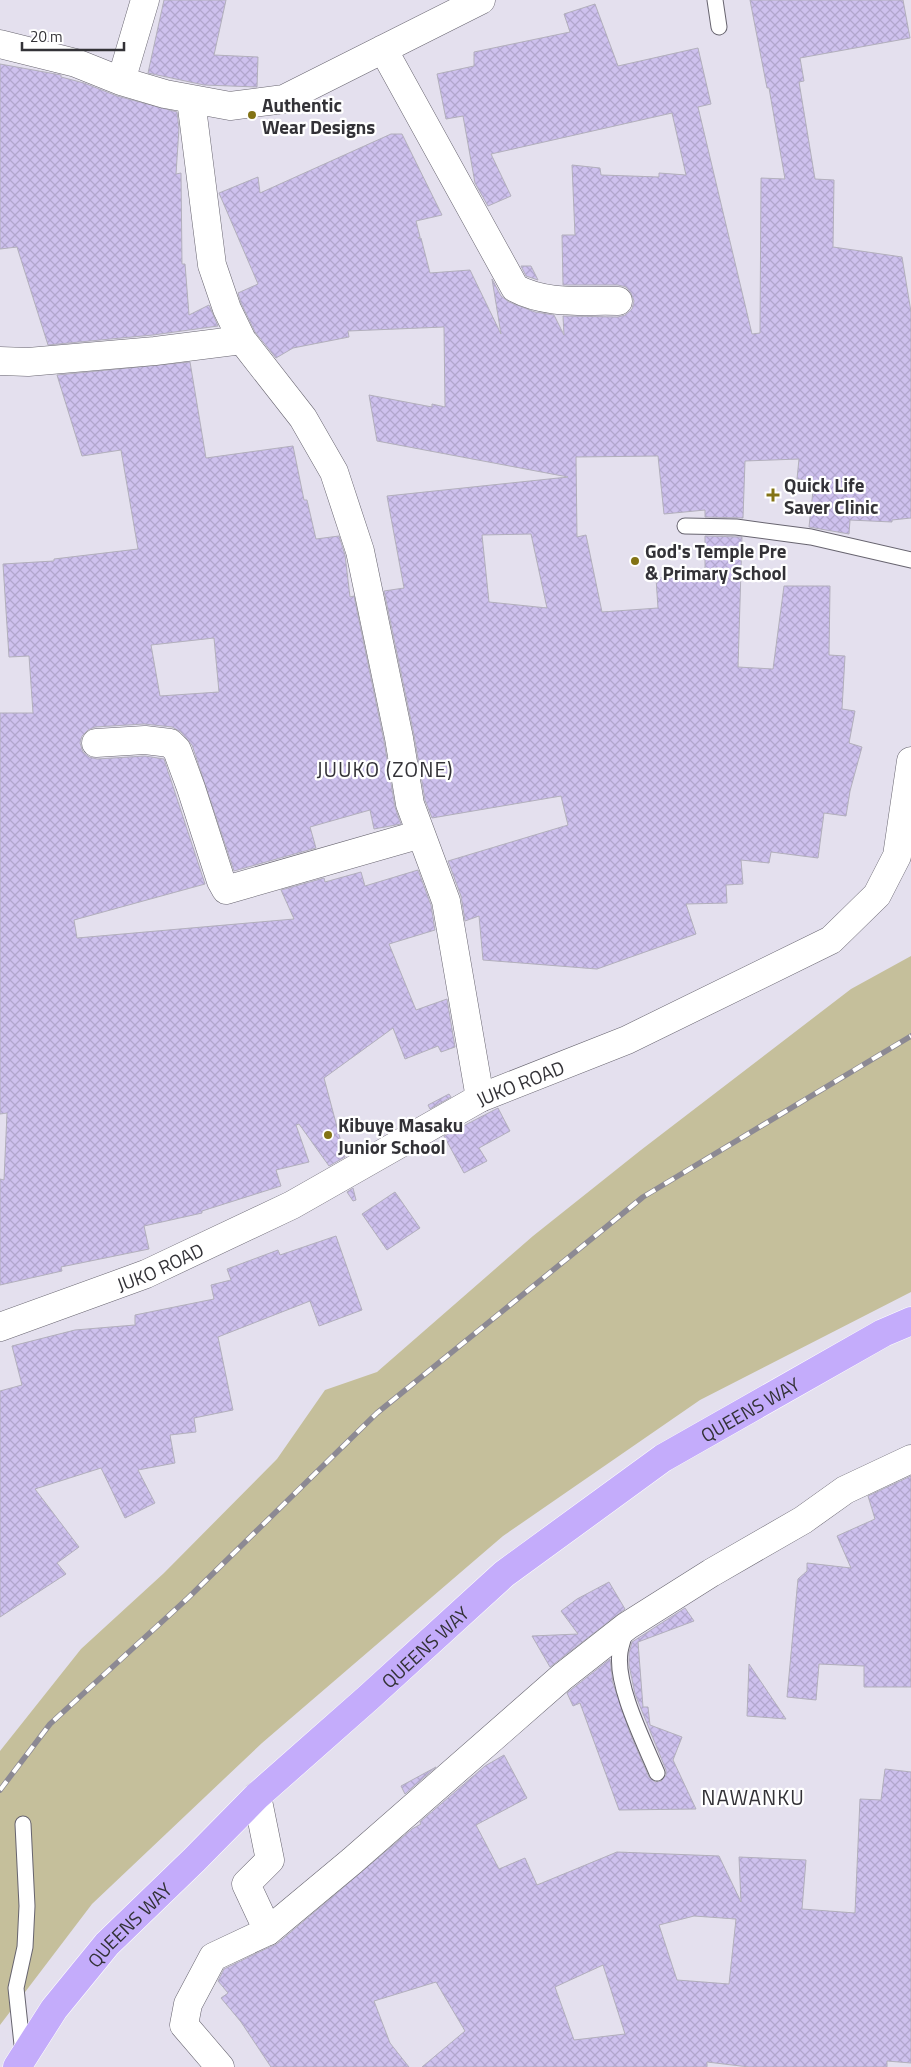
<svg xmlns="http://www.w3.org/2000/svg" width="911" height="2067" viewBox="0 0 911 2067" font-family="'Titillium Web',sans-serif">
<style>
.grass{fill:#c5bf9b}
.building{fill:url(#building-cross-hatch);stroke:#b2afbc;fill-rule:evenodd}
.lines{fill:none;stroke-linecap:round;stroke-linejoin:round}
.lane-casing{stroke:#67646f;stroke-width:17}
.street-casing{stroke:#67646f;stroke-width:29}
.secondary-casing{stroke:#67646f;stroke-width:29}
.highway-casing{stroke:#fff;stroke-width:29}
.lane{stroke:#fff;stroke-width:15}
.street{stroke:#fff;stroke-width:28}
.secondary{stroke:#fff;stroke-width:28}
.highway{stroke:#c4acfb;stroke-width:28}
.rail-casing{stroke:#8c8993;stroke-width:5.5}
.rail{stroke:#fff;stroke-width:4;stroke-dasharray:11;stroke-linecap:butt}
.poi-dot{fill:#837315;stroke:#fff;stroke-width:2}
.labels{text-anchor:middle;dominant-baseline:central;stroke-width:4.5;stroke-linejoin:round;paint-order:stroke}
.poi-label{font-size:19px;font-weight:bold;fill:#333237;stroke:#fff;text-anchor:start}
.street-label{font-size:19px;fill:#333237;stroke:#fff}
.quarter-label{font-size:21px;letter-spacing:1px;fill:#333237;stroke:#fff}
</style>
<defs>
<pattern id="building-cross-hatch" width="8" height="8" patternUnits="userSpaceOnUse" patternTransform="scale(1.25)"><rect width="8" height="8" fill="#cec1ee"/><path d="M0 0l8 8M0 8l8-8" fill="none" stroke="#b1a6cd"/></pattern>
</defs>
<rect width="100%" height="100%" fill="#e4e0ee"/>
<path class="grass" d="M911 956V1292L700 1400 503 1536 262 1743 92 1904 0 2025V1751L81 1649 164 1573 277 1459 325 1390 377 1372 533 1236 641 1150 851 989Z"/>
<path class="building" d="M164 0H226L214 55 258 57 257 87 204 85 148 73Z
M750 0H903L910 38 800 58 804 81 799 82 815 179 834 180 833 247 902 257 911 312V518L892 520V522L850 520 849 534 809 527 814 482 797 479 799 459 745 461 743 518 705 517V510L664 514 658 456 576 457 577 537 586 535 602 612 658 608 656 578 705 575V536L742 537 738 667 773 669 784 586H830L829 655 845 656 842 709 855 711 849 743 862 747 850 791 846 816 824 813 818 858 771 852 769 863 741 860 743 884 726 885 727 903 686 904 696 934 597 969 483 960 479 916 465 921 461 896 448 861 568 825 561 796 432 818 425 800 414 735 384 591 404 588 387 496 568 477 377 441 369 395 432 407V404L445 407 444 327 348 331 349 337 293 348 276 358 255 332 241 303 238 293 258 284 219 193 258 177 260 193 391 134H402L442 215 416 221 420 237 418 238H421L430 273 470 270 501 334 492 279 501 296 509 302 535 312 554 315 564 335 563 316 618 317 625 315 632 309 634 301 631 293 626 287 618 285H563L562 235H575L572 165 600 168 601 175 659 177V173L686 175 672 113 491 154 511 196 488 206 475 183 463 116 446 119 437 74 474 66V52L570 32 564 14 595 4 618 66 698 48 711 104 698 107 752 334 760 333 761 178 785 179 769 88H767ZM531 534 547 608 489 602 482 535Z
M0 64 61 75V77L84 83 117 96 177 112 179 128 176 174 181 173 182 264H185L189 315 209 305 218 326 153 335 48 345 17 247 0 249Z
M521 266H531L538 280 526 276Z
M190 362 206 458 293 446 304 500H307L316 539 339 536 345 555 350 597 354 596 384 741 395 807 401 824 374 829 370 810 310 827 316 848 234 871 192 745 181 732 172 727 144 724 95 727 88 730 82 736 80 743 83 752 89 757 97 759 145 756 164 759 205 884 74 920 77 938 294 919 281 890 324 878 325 882 361 872 365 886 418 870 431 905 435 930 389 944 416 1010 447 999 455 1047 441 1052 438 1046 405 1059 393 1028 324 1078 345 1157 329 1166 299 1124 296 1125 309 1162 276 1170 281 1186 202 1211V1213L144 1226 149 1249 61 1267 62 1271 0 1285V1179L4 1180 7 1113 0 1114V713H33L29 656 9 657 3 564 54 561V559L138 549 121 450 82 456 57 375ZM214 638 219 692 160 696 151 645Z
M449 1094 451 1097 430 1109 428 1105Z
M498 1108 510 1131 479 1148 487 1161 464 1173 444 1136Z
M353 1188 356 1200 353 1201 347 1192Z
M395 1192 420 1228 387 1250 362 1214Z
M336 1236 362 1310 319 1326 310 1301 218 1337 233 1410 194 1418 196 1432 170 1435 175 1463 138 1470 155 1503 125 1518 101 1468 35 1489 79 1547 57 1563 66 1574 0 1617V1391L22 1385 12 1346 75 1330 135 1325V1315L214 1299 211 1285 231 1280 227 1269 278 1250 280 1255Z
M911 1476V1687H864V1666L819 1664 816 1700 787 1697 798 1579 807 1571V1563L851 1568 837 1536 875 1519 868 1496Z
M609 1582 625 1609 550 1667 532 1636 578 1634 561 1611 577 1599Z
M685 1608 694 1621 638 1642 643 1707H648L650 1725 682 1737 673 1760 696 1809 619 1810 580 1703 573 1706 567 1693 610 1659 613 1683 630 1733 649 1777 655 1782 661 1781 666 1775V1770L635 1694 629 1665V1653L632 1642Z
M749 1664 786 1719 747 1716Z
M504 1755 527 1798 476 1825 499 1869 525 1858 537 1885 617 1852 719 1856 741 1902 739 1857 806 1860 802 1909 855 1913 860 1799 881 1800 885 1769 911 1772V2063L887 2061V2067H749L707 2062V2067H422L465 2031 436 1982 374 2001 390 2043 409 2067H271L241 2022 221 1998 228 1993 218 1981 224 1969 278 1943 412 1829 421 1824 420 1822 485 1766ZM694 1916 736 1919 729 1984 677 1980 659 1925ZM603 1965 625 2034 574 2040 555 1987Z
M436 1767 405 1794 401 1786Z"/>
<g class="lines">
<defs>
<path id="lane" d="M715 0 719 27
M685 526 736 527 811 537 911 560
M626 1630C624 1637 621 1645 620 1652 615 1685 644 1742 657 1773
M23 2054 16 1988 25 1947 27 1906 23 1824"/>
<path id="street" d="M0 44 76 63 121 81 165 94 230 106 284 99 481 0
M383 49 515 288C547 305 582 300 618 301
M121 81 145 0
M191 100 212 265 227 309 242 340 303 418 334 472 360 551 399 738 410 804 446 901 480 1098
M0 361 28 362 155 351 242 340
M96 743 145 740 170 743 177 750 191 788 221 881 226 890 421 834
M268 1931 352 1861 562 1677 627 1626 711 1573 803 1520 845 1490 911 1459"/>
<g id="secondary">
<path id="s1" d="M0 1327 146 1274 292 1205 480 1098 627 1040 831 940 877 895 897 856 911 761"/>
<path d="M220 2067 184 2025 188 2004 213 1957 268 1931 246 1884 270 1860 257 1796"/>
</g>
<g id="highway">
<path id="s2" d="M17 2067 54 2009 107 1944 194 1860 257 1796 368 1698 504 1574 663 1458 883 1333 911 1321"/>
</g>
</defs>
<use href="#lane" class="lane-casing"/>
<use href="#street" class="street-casing"/>
<use href="#secondary" class="secondary-casing"/>
<use href="#highway" class="highway-casing"/>
<use href="#lane" class="lane"/>
<use href="#street" class="street"/>
<use href="#secondary" class="secondary"/>
<use href="#highway" class="highway"/>
<defs>
<path id="rail" d="M0 1790 50 1724 188 1598 377 1413 643 1197 911 1036"/>
</defs>
<use href="#rail" class="rail-casing"/>
<use href="#rail" class="rail"/>
</g>
<g class="poi-dot">
<circle cx="252" cy="115" r="5"/>
<path d="M770.5 487.5h5v5h5v5h-5v5h-5v-5h-5v-5h5z"/>
<circle cx="635" cy="561" r="5"/>
<circle cx="328" cy="1135" r="5"/>
</g>
<g class="labels">
<g class="poi-label">
<text x="262" y="104">Authentic<tspan x="262" dy="22">Wear Designs</tspan></text>
<text x="784" y="484">Quick Life<tspan x="784" dy="22">Saver Clinic</tspan></text>
<text x="645" y="550">God's Temple Pre<tspan x="645" dy="22">&amp; Primary School</tspan></text>
<text x="338" y="1124">Kibuye Masaku<tspan x="338" dy="22">Junior School</tspan></text>
</g>
<g class="street-label">
<text stroke="none"><textPath href="#s1" startOffset="576">JUKO ROAD</textPath></text>
<text stroke="none"><textPath href="#s1" startOffset="171">JUKO ROAD</textPath></text>
<text stroke="none"><textPath href="#s2" startOffset="992">QUEENS WAY</textPath></text>
<text stroke="none"><textPath href="#s2" startOffset="588">QUEENS WAY</textPath></text>
<text stroke="none"><textPath href="#s2" startOffset="182">QUEENS WAY</textPath></text>
</g>
<g class="quarter-label">
<text x="385" y="769">JUUKO (ZONE)</text>
<text x="753" y="1797">NAWANKU</text>
</g>
</g>
<path d="M22 42v8h102v-8" fill="none" stroke="#333237" stroke-width="2.5"/>
<text x="30" y="42" font-size="15" fill="#333237" stroke="#ffffff" stroke-width="4" paint-order="stroke">20 m</text>
</svg>
